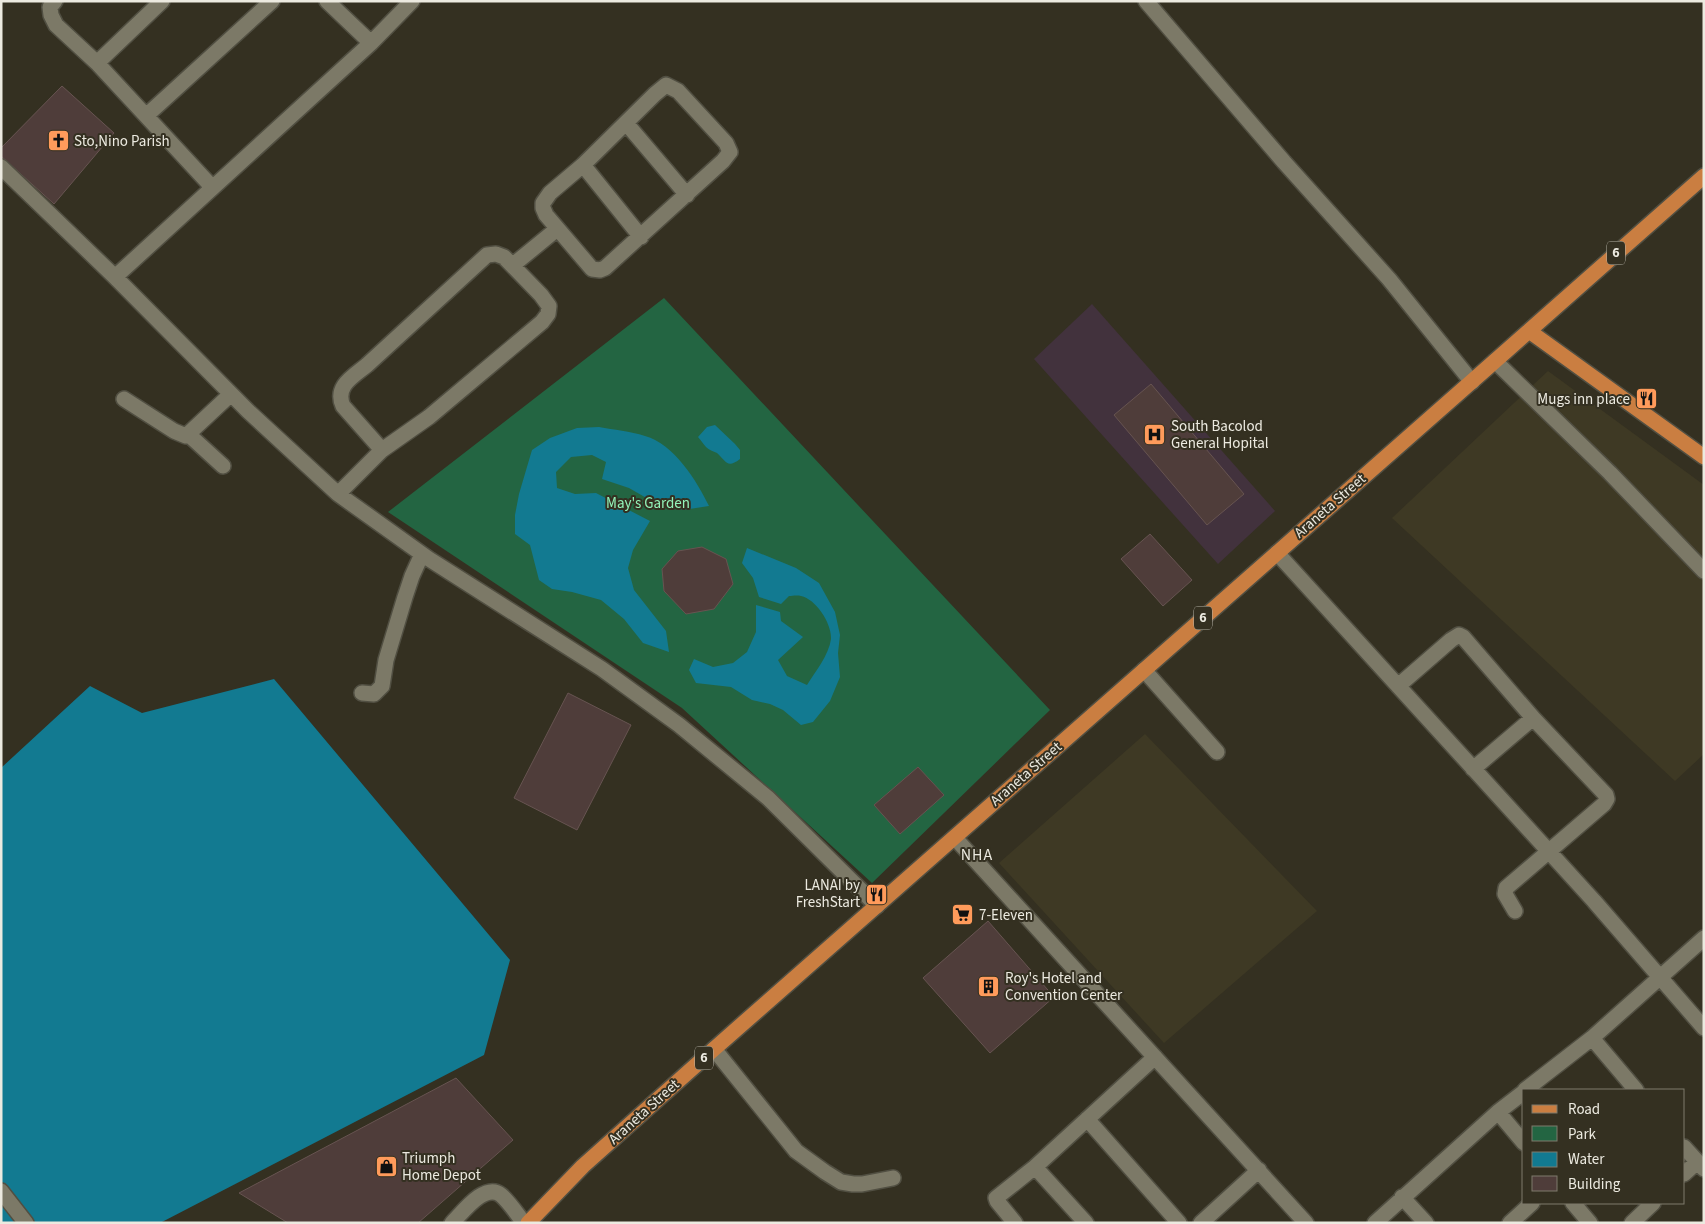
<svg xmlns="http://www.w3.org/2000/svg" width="1705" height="1224" viewBox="0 0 1705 1224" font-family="'Source Sans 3',sans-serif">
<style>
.built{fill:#3e3924}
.medical{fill:#42323d}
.green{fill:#236542}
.water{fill:#127a91}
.building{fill:#4f3d3a;stroke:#675451}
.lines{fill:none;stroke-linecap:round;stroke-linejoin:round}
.minor-casing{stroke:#514f42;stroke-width:18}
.major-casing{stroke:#514f42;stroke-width:18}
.minor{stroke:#7c7967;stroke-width:15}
.major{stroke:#ca7e41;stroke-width:15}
.labels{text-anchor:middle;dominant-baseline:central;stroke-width:4;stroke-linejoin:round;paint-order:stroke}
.shield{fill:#343021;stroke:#b5b2a7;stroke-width:1}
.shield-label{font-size:14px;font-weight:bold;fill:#eceae0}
.poi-label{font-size:15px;fill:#eceae0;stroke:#343021;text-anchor:start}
.park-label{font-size:15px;fill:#93f3b9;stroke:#343021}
.street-label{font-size:15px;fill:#eceae0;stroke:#343021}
.neighbourhood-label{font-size:16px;letter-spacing:1px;fill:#eceae0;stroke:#343021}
</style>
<rect width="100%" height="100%" fill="#343021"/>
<path class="built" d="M1548 371 1704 485V754L1675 781 1392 518Z
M1145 734 1317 911 1164 1043 999 863Z"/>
<path class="medical" d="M1092 304 1275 511 1218 564 1034 359Z"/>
<path class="green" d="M664 298 1050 710 872 883 682 708 388 512Z"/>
<path class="water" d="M715 425 735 444 740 450V459C727 469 726 461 717 453 713 451 709 450 706 447 703 444 701 440 698 437L707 427Z
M599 427C614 430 630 431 645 436 674 444 697 481 709 506L683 510 650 500 629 488 602 479 606 462 592 455 571 457 556 472 557 488 575 494 596 493 650 521 633 550 628 568 634 590 666 631 669 652 643 643 624 619 601 600 572 592 552 589 539 580 530 545 515 534V515L519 494 532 450 550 438 577 428Z
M747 548 796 568 819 583 835 612 840 635 838 653 840 677 830 701 813 722 801 725 783 710 770 704 752 700 731 687 696 683 689 670 694 659 713 667 733 663 747 652 756 632V605L780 612 781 621 803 637 778 660 787 676 807 685C815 672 829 655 831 639 832 624 816 599 801 596 797 595 792 596 789 596L781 604 759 597 753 578 742 563Z
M274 679 510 960 484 1055 160 1223H1V768L90 686 142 713Z"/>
<path class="building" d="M62 86 114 133 54 204 1 156V148Z
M1151 384 1244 494 1207 525 1114 415Z
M1150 534 1192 580 1163 606 1121 559Z
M702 547 726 559 733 584 714 609 686 614 664 591 662 569 678 551Z
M568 693 631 725 577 830 514 798Z
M918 767 944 795 900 834 874 805Z
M988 921 1054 997 990 1053 923 978Z
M456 1078 513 1140 418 1223H288L239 1193Z"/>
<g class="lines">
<defs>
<path id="minor" d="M55 1 50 7 51 15 56 25 97 63 212 187
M327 1 371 43
M1146 1 1284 162 1389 279 1472 382
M97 63 162 1
M666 85 678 91 726 143 730 152 723 161 605 268 600 270 592 269 546 215 543 208V203L550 193 583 165 655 94Z
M147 115 272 1
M626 123 687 195
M583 165 641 237
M1 167 115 277 248 411 338 494 429 559 602 669 679 725 768 798 877 906
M513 265 557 229
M115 277 371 43 412 1
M1495 361 1610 473 1704 571
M124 399 174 431 186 436 231 394
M188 434 223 466
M338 494 382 450 429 417 542 322 548 314 549 306 541 295 504 257 496 254 487 255 367 365C354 376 334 386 343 406L382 450
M1277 553 1594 901 1704 1028
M1144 670 1217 752
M1398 686 1451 640 1459 635 1463 637 1533 718 1606 795 1607 799 1604 804 1506 888 1505 894 1515 911
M362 693 374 694 382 686 386 660 405 597 412 576 422 554
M1473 769 1533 718
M955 838 1306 1223
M1592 1038 1636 1090
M714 1049 796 1151 825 1172 841 1182 853 1184H862L893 1178
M1525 1090 1592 1038 1704 938
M1498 1112 1524 1143
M1087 1119 1179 1223
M1684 1147 1704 1169
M1035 1167 1086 1223
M1684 1174 1697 1162
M1 1191 26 1223
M1402 1197 1426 1223
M1573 1203 1590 1223
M452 1223C463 1212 485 1182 501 1195 510 1203 517 1214 524 1223
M1015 1223 997 1201 996 1198 1035 1167 1155 1057
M1201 1223 1259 1170
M1375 1223 1498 1112 1524 1092
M1510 1223 1532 1203
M1632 1223 1653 1203"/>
<path id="major" d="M1529 331 1704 457
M528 1223 583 1166 714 1049 1495 361 1704 176"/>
</defs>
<use href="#minor" class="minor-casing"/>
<use href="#major" class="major-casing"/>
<use href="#minor" class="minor"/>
<use href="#major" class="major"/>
</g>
<defs>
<symbol id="church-square" viewBox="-11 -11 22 22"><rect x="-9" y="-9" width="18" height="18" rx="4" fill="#ff9b5b" stroke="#343021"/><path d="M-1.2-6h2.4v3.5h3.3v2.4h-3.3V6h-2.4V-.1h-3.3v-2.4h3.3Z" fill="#111"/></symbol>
<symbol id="restaurant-square" viewBox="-11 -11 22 22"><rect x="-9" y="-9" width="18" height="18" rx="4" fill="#ff9b5b" stroke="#343021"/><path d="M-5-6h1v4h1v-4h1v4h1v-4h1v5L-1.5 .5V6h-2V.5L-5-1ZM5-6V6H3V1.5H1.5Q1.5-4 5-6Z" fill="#111"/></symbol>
<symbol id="hospital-square" viewBox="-11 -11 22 22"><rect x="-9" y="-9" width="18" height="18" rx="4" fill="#ff9b5b" stroke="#343021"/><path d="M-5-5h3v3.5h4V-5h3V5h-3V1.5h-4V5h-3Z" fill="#111"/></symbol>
<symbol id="supermarket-square" viewBox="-11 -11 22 22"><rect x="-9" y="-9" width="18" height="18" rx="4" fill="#ff9b5b" stroke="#343021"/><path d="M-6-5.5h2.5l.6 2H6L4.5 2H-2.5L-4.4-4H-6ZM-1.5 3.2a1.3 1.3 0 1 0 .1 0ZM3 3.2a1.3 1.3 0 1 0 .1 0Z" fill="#111"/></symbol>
<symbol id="building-square" viewBox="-11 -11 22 22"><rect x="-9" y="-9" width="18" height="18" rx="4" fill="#ff9b5b" stroke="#343021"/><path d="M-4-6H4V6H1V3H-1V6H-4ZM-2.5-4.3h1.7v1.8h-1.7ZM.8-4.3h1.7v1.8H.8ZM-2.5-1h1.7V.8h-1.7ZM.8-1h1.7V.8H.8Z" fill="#111"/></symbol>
<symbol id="shop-square" viewBox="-11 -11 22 22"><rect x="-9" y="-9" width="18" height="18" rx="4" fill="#ff9b5b" stroke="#343021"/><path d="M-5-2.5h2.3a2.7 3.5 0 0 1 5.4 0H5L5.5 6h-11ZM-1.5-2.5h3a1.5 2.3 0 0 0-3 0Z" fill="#111"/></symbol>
</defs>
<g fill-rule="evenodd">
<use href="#church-square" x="46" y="128" width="25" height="25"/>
<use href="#restaurant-square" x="1634" y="386" width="25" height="25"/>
<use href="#hospital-square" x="1142" y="422" width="25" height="25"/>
<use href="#restaurant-square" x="864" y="882" width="25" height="25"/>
<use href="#supermarket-square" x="950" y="902" width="25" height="25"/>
<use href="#building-square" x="976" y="974" width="25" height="25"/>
<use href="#shop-square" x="374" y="1154" width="25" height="25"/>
</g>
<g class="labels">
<g class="shield">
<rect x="1607" y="241.5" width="18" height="23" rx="4"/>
<rect x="1194" y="606.5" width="18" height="23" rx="4"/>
<rect x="695" y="1046.5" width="18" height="23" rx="4"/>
</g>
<g class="shield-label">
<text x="1616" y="253">6</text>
<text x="1203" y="618">6</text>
<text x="704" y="1058">6</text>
</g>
<g class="poi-label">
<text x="74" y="141">Sto,Nino Parish</text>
<text x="1630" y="399" text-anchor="end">Mugs inn place</text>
<text x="1171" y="426">South Bacolod<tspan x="1171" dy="17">General Hopital</tspan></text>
<text x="860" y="885" text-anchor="end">LANAI by<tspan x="860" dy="17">FreshStart</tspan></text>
<text x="979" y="915">7-Eleven</text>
<text x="1005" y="978">Roy's Hotel and<tspan x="1005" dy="17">Convention Center</tspan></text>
<text x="402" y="1158">Triumph<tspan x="402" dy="17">Home Depot</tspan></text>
</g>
<g class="park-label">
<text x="648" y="503">May's Garden</text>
</g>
<g class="street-label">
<text transform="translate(1330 506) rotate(-41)">Araneta Street</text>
<text transform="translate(1026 774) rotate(-41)">Araneta Street</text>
<text transform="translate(644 1112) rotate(-42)">Araneta Street</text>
</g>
<g class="neighbourhood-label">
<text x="977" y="855">NHA</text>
</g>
</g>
<rect width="1705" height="1224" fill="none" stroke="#eceae0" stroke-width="5"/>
<rect x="1522" y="1089" width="162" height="115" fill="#343021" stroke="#7e7a6d"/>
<rect x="1532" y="1105" width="25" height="8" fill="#ca7e41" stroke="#7e7a6d"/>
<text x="1568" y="1114" font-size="15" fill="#eceae0">Road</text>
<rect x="1532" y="1126" width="25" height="15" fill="#236542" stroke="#7e7a6d"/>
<text x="1568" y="1139" font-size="15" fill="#eceae0">Park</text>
<rect x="1532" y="1152" width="25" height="15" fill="#127a91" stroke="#7e7a6d"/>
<text x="1568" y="1164" font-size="15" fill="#eceae0">Water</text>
<rect x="1532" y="1176" width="25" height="15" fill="#4f3d3a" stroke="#7e7a6d"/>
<text x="1568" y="1189" font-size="15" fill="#eceae0">Building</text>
</svg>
